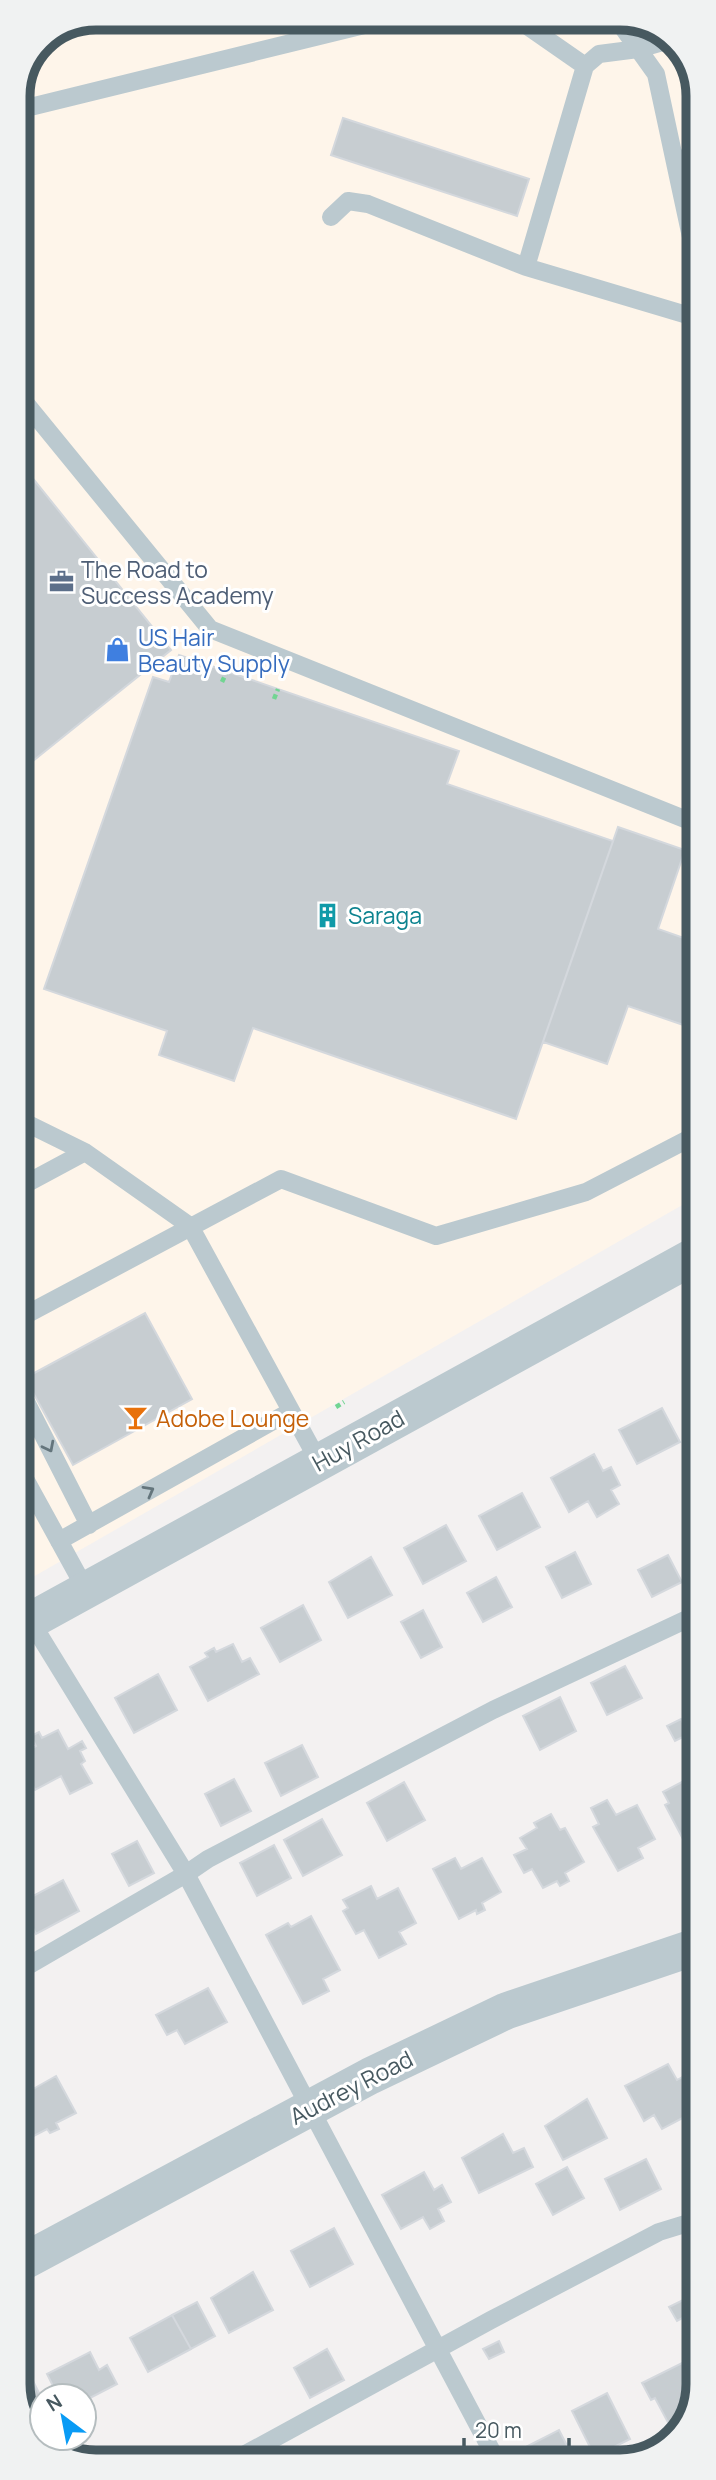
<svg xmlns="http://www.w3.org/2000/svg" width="716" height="2480" viewBox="0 0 716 2480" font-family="Manrope,sans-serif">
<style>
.commercial{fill:#fef5ea}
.building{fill:#c7cdd1;stroke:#d4d8dd;stroke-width:2}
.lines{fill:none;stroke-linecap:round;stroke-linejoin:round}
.path{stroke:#71d592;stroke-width:4.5;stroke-dasharray:5 3.5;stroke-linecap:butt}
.lane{stroke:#bbc9cf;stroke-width:18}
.street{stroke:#bbc9cf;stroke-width:37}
.oneway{stroke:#64757c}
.labels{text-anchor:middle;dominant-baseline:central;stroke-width:6;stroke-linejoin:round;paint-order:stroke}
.service-label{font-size:23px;fill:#4e5e75;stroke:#fff;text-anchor:start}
.shop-label{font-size:23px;fill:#366cbe;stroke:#fff;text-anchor:start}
.culture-label{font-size:23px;fill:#0d838f;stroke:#fff;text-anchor:start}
.food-label{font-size:23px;fill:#c56008;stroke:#fff;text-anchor:start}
.street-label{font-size:23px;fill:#475960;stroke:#fff}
.rim{fill:none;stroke:#475960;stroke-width:9}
</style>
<rect width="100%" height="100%" fill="#f3f1f1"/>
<path class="commercial" d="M95 18H630L672 37 697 80 698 1196 19 1585 18 95 41 40Z"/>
<path class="building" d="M343 118 529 179 517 216 331 155Z
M18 460 171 650 18 773Z
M179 655 459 751 447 784 613 841 516 1119 253 1028 234 1081 159 1055 167 1031 44 989 153 677 169 682Z
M618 827 685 850 658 929 698 943V1030L628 1006 607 1064 543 1042Z
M145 1313 192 1399 73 1465 25 1378Z
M662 1408 680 1442 637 1464 619 1430Z
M594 1454 603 1471 611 1467 620 1485 611 1490 619 1504 597 1517 588 1501 569 1512 551 1478Z
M698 1479V1508L686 1485Z
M522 1493 540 1527 497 1550 479 1516Z
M446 1525 466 1561 423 1584 404 1548Z
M575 1552 591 1584 562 1598 546 1567Z
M668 1555 682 1582 652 1597 638 1570Z
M371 1557 392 1595 348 1618 329 1582Z
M496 1577 512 1607 483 1622 467 1593Z
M303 1605 321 1640 280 1662 261 1628Z
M423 1610 442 1647 421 1658 401 1622Z
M233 1644 242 1662 250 1658 259 1674 208 1701 190 1667 208 1657 205 1653 214 1648 216 1652Z
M625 1666 642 1698 607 1715 591 1683Z
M158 1674 177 1710 134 1733 115 1698Z
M560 1697 576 1731 540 1750 523 1716Z
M681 1719 689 1734 675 1741 667 1726Z
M58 1730 68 1749 82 1741 86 1748 80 1751 85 1761 81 1764 92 1783 70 1794 61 1776 35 1790 19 1760V1755L36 1746 31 1736 39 1732 42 1738Z
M302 1745 318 1777 281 1796 265 1763Z
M697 1774 698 1836 685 1843 665 1805 669 1803 663 1792Z
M234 1779 251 1811 221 1826 205 1794Z
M404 1782 425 1820 387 1841 367 1803Z
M607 1800 616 1815 637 1805 655 1839 638 1848 643 1858 618 1871 593 1827 599 1824 591 1808Z
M551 1814 560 1830 565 1828 584 1862 565 1873 569 1881 560 1886 557 1881 543 1888 532 1869 524 1873 514 1855 527 1849 520 1838 537 1828 534 1823Z
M322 1819 342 1855 303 1876 284 1840Z
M137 1841 154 1873 129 1886 112 1854Z
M274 1845 291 1878 257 1896 240 1863Z
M455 1858 461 1869 482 1858 501 1892 482 1903 485 1910 477 1914 476 1910 459 1919 433 1869Z
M63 1880 79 1911 36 1934 20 1903Z
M371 1886 377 1899 398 1888 416 1923 399 1932 406 1944 379 1958 364 1930 356 1934 343 1911 348 1908 343 1900Z
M311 1916 340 1970 323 1979 329 1991 303 2004 266 1935 288 1923 291 1927Z
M25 1922 33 1935 21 1941 19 1926Z
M208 1988 227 2022 185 2044 177 2030 167 2035 156 2015Z
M668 2064 677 2080 686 2075 696 2094 685 2100 692 2113 662 2129 654 2115 644 2121 625 2086Z
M56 2076 76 2113 56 2123 59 2129 50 2133 47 2129 32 2137 19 2113V2097Z
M587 2099 607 2138 563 2160 545 2126Z
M503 2134 513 2153 524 2148 533 2167 479 2193 462 2158Z
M646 2159 661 2189 620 2210 605 2179Z
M567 2167 584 2198 553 2215 536 2184Z
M424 2172 434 2190 442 2185 451 2202 438 2209 444 2221 430 2229 423 2217 401 2229 382 2195Z
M334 2228 353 2264 310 2287 291 2251Z
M253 2272 273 2310 229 2333 211 2298Z
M683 2300 690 2314 677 2321 669 2307Z
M197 2302 215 2336 191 2349 172 2315Z
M172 2315 191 2349 148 2372 130 2338Z
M499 2341 504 2352 489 2359 483 2349Z
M327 2349 344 2380 310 2398 294 2368Z
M90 2352 99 2370 107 2365 117 2384 84 2401V2396H58L47 2374Z
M690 2359 698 2376V2385L685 2423 672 2430 655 2398 651 2400 642 2383Z
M33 2381 42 2399V2435L19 2392Z
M19 2392 37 2426 35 2427 19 2400Z
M607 2393 630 2439 614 2447 619 2457 600 2461 597 2455 595 2457 572 2411Z
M559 2430 575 2461H521L516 2452Z
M63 2440 69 2451 67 2453 53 2445Z
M407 2447 413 2461 385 2462 384 2458Z"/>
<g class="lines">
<path class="path" d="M222 682 229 667
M274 699 278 689
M336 1407 344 1402"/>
<path class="lane" d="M516 18 585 66
M616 18 656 74 697 265
M18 110 393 18
M675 160 697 156
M331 217 348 201 368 204 526 267 585 66 599 54 638 49 673 39
M526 267 697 318
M18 394 210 629 697 824
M18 1119 85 1152 190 1226 319 1462
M18 1188 85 1152
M18 1319 281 1179 436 1236 586 1192 698 1134
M18 1386 89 1525
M18 1466 86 1590
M59 1541 291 1411
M30 1620 186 1874 208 1859 493 1710 698 1614
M19 1971 186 1874 497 2461
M231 2462 491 2320 659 2232 698 2220"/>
<path class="street" d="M19 1627 698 1254
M19 2264 370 2076 506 2011 698 1946"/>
</g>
<defs><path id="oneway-chevron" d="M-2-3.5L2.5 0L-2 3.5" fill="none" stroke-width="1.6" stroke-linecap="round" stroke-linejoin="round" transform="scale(1.75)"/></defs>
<g class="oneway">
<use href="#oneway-chevron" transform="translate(49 1447) rotate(63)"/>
<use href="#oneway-chevron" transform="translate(149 1491) rotate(-29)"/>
</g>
<defs>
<symbol id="office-bare" viewBox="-9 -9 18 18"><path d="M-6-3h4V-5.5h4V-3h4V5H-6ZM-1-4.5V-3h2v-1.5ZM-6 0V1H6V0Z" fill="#5c6f8a" stroke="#fff" stroke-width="2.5" paint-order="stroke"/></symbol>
<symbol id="shop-bare" viewBox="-9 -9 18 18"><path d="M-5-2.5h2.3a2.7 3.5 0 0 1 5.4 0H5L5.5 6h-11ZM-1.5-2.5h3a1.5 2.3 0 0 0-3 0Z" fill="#3f7fe0" stroke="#fff" stroke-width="2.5" paint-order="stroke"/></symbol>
<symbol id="building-bare" viewBox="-9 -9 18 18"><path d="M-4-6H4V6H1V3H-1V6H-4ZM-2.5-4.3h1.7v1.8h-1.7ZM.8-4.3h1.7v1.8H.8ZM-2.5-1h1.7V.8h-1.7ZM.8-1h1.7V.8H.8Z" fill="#0f9aa8" stroke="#fff" stroke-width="2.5" paint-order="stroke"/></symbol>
<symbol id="bar-bare" viewBox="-9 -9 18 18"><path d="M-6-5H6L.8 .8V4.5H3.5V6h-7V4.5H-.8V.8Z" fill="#e8710a" stroke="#fff" stroke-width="2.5" paint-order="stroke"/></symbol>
</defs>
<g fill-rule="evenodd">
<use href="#office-bare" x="44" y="564" width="35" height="35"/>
<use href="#shop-bare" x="100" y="632" width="35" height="35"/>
<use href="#building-bare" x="310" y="898" width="35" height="35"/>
<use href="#bar-bare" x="118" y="1400" width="35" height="35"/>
</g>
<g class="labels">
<g class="service-label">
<text x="81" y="569">The Road to<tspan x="81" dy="26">Success Academy</tspan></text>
</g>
<g class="shop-label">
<text x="138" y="637">US Hair<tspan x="138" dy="26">Beauty Supply</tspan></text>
</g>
<g class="culture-label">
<text x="348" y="915">Saraga</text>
</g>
<g class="food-label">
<text x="156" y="1418">Adobe Lounge</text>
</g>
<g class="street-label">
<text transform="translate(358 1440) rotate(-29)">Huy Road</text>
<text transform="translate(351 2087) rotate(-27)">Audrey Road</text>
</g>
</g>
<path d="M0 0H716V2480H0ZM96 30H620A66 66 0 0 1 686 96V2384A66 66 0 0 1 620 2450H96A66 66 0 0 1 30 2384V96A66 66 0 0 1 96 30Z" fill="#f0f2f2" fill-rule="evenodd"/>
<path class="rim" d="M96 30H620A66 66 0 0 1 686 96V2384A66 66 0 0 1 620 2450H96A66 66 0 0 1 30 2384V96A66 66 0 0 1 96 30Z"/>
<g transform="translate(63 2417) rotate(328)"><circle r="33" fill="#ffffff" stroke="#b5bdbf" stroke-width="2"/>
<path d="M0-5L12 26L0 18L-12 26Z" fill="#099bf5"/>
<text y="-10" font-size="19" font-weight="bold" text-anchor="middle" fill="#475960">N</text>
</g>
<path d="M464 2438v10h105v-10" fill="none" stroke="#475960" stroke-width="3.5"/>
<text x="475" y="2438" font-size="21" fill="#475960" stroke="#ffffff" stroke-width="5" paint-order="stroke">20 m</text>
</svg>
